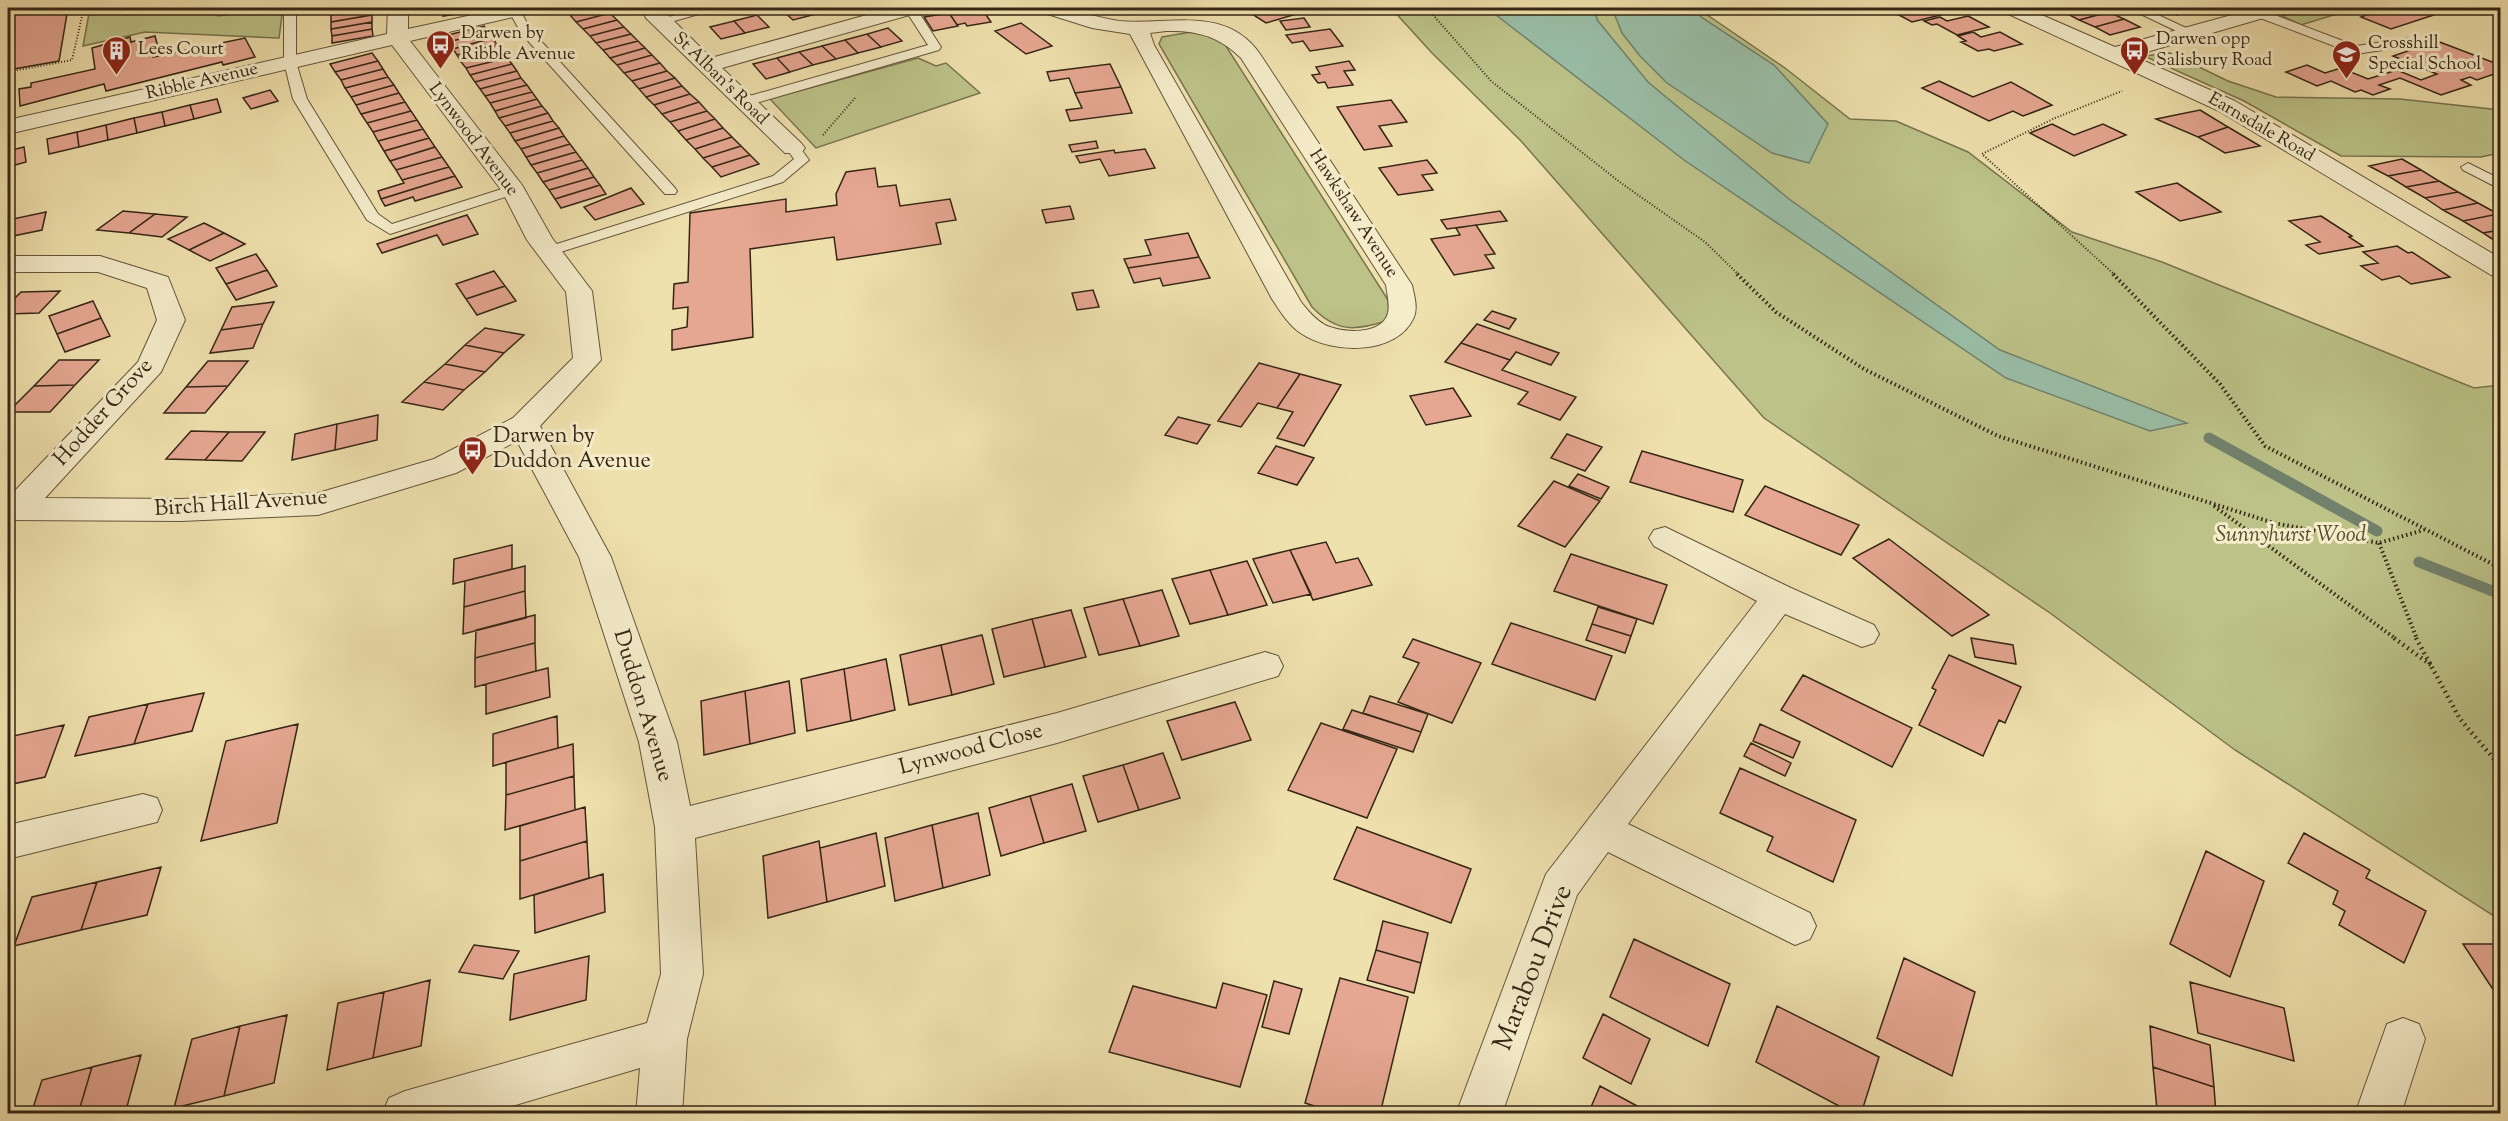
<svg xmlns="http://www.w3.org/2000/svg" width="2508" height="1121" viewBox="0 0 2508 1121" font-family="'Sorts Mill Goudy',serif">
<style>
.green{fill:#bcc288;stroke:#78744e;stroke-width:1.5}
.water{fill:#9abea7;stroke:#72816c;stroke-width:1.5}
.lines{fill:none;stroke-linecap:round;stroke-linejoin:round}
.stream{stroke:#72816c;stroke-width:11}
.building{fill:#e6a792;stroke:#352614;stroke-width:1.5}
.service-casing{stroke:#64553a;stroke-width:2}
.minor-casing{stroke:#64553a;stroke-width:2}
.path-far2{stroke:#352614;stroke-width:2;stroke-dasharray:1 2;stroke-linecap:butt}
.path-far1{stroke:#352614;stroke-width:4;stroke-dasharray:1.5 3;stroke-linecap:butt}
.path{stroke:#352614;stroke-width:4.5;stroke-dasharray:1.5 4;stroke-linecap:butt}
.service{fill:#f5ecca;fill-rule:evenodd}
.minor{fill:#f5ecca;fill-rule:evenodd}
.labels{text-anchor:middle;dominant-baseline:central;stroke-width:6;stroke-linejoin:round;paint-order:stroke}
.far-poi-label{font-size:18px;fill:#352614;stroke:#f5ecca;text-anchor:start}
.far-street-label{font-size:18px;fill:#352614;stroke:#f5ecca}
.street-label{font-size:22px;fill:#352614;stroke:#f5ecca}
.poi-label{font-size:22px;fill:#352614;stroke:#f5ecca;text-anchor:start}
.park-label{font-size:22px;font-style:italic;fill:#574d31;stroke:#f5ecca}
.near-street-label{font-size:27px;fill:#352614;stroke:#f5ecca}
</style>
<rect width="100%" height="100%" fill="#efe1ae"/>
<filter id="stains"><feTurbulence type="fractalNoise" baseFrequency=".00333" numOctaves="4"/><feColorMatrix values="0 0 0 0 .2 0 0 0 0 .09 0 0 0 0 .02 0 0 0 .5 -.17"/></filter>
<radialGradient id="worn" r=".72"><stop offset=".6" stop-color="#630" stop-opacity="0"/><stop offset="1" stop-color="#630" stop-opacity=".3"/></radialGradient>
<path class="green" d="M90 8H129L127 15 172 8H219L218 16 283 8 279 38 145 32 83 46Z
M1391 8H1697L1785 68 1850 119 1896 121 1968 152 2072 232 2162 262 2474 388 2500 385V920L2235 750 2050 613 1764 418 1521 141 1432 53Z
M2311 8H2356L2301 25 2282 16Z
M1191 32 1206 34 1224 43 1390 303 1389 320C1356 331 1337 333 1312 307L1159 44 1162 37Z
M2170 53 2228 81 2276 97 2400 99 2500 110V153L2481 157 2341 156 2244 101 2144 56Z
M918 58 936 66 946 63 980 93 816 148 770 99Z"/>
<path class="water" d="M1487 8H1593L1598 21 1648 82 1789 199 2000 350 2187 423 2150 431 2006 378 1684 160Z
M1612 8H1692L1701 17 1774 65 1828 124 1809 163 1772 153 1667 83 1640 56 1622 33Z"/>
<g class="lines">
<path class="stream" d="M2209 438 2377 531
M2419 562 2500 594"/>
</g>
<path class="building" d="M16 8H68L59 61 8 70V9Z
M331 8H371L331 15Z
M371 8 372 15 331 22V15Z
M452 8H481V10L443 16V9Z
M564 8H599L570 15Z
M599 8H605L610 13 576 22 570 15Z
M795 8H818L824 12 793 20 783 11Z
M974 8 982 9 991 22 967 26 965 23 957 25 949 13Z
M1254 8H1292L1300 13 1266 23 1252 14 1261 12Z
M1886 8H1945L1953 12 1912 22Z
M2082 8H2099L2109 12 2079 20 2064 12Z
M2160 8H2184L2192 11 2177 15Z
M2370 8H2455L2391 29 2361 17 2371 13 2363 10Z
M2109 12 2124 19 2095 27 2079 20Z
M610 13 617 20 583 29 576 22Z
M949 13 958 26 933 31 924 17Z
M372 15V22L331 29V22Z
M757 15 769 27 745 33 734 21Z
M1968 16 1989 27 1957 35 1937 24 1932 25 1924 21 1940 17 1947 21Z
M1304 18 1310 27 1286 30 1280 21Z
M2124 19 2140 27 2110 35 2095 27Z
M617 20 624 27 590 36 583 29Z
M734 21 745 33 721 39 710 27Z
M372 22V29L332 36 331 29Z
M1021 23 1052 46 1026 54 995 31Z
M484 26 488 32 448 42 444 36Z
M624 27 631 34 596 43 590 36Z
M888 28 902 41 881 47 867 34Z
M372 29 373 36 332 43V36Z
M1330 29 1343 46 1310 51 1303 41 1292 43 1286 35Z
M488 32 493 38 453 49 448 42Z
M1973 32 1981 37 2000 32 2022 44 1994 51 1989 49 1978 51 1961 42 1966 41 1958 36Z
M631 34 638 41 603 50 596 43Z
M867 34 881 47 858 53 845 40Z
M155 36 158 47 151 49 153 57 245 38 255 57 223 65 222 62 106 91 104 84 20 106 19 89 31 87V83L95 69 92 48 130 37 131 42Z
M493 38 497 45 457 55 453 49Z
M845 40 858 53 836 59 822 46Z
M638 41 645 48 610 58 603 50Z
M2437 41 2500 65V72L2477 80 2470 77 2461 80 2471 85 2441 95 2400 78 2379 85 2390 89 2373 95 2361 90 2355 92 2331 81 2317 86 2286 72 2307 65 2325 73 2341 68 2368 79 2397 70 2421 80 2437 74 2393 56Z
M497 45 502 51 461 62 457 55Z
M822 46 836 59 813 65 799 52Z
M645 48 652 55 617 65 610 58Z
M502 51 507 58 466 68 461 62Z
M799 52 813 65 790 72 777 58Z
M372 53 378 61 335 72 330 64Z
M652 55 660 63 624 73 617 65Z
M507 58 512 64 470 75 466 68Z
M777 58 790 72 766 79 753 64Z
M378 61 383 69 341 80 335 72Z
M1349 61 1355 70 1344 71 1353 85 1328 88 1325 82 1318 83 1312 75 1320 74 1316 67Z
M660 63 667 71 632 81 624 73Z
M512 64 517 71 475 82 470 75Z
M1110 64 1121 87 1075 93 1069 78 1050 81 1047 72Z
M383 69 388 77 345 88 341 80Z
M517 71 521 78 480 89 475 82Z
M667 71 675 78 639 89 632 81Z
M388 77 394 85 351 97 345 88Z
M521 78 527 85 485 96 480 89Z
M675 78 682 86 646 97 639 89Z
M1939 81 1973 97 2011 82 2052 105 2023 116 2013 111 1989 121 1922 88Z
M394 85 399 93 356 105 351 97Z
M527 85 532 92 490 103 485 96Z
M682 86 690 94 654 105 646 97Z
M1121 87 1132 113 1070 121 1066 110 1082 108 1075 93Z
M270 90 278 101 251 109 243 98Z
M532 92 537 99 495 111 490 103Z
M399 93 405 102 361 114 356 105Z
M690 94 699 102 662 114 654 105Z
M217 99 221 112 194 119 190 105Z
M537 99 542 106 499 118 495 111Z
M1391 100 1407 122 1379 126 1392 146 1364 150 1337 107Z
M405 102 411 111 367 123 361 114Z
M699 102 707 111 670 122 662 114Z
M190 105 194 119 165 126 162 112Z
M542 106 548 113 505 126 499 118Z
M2200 110 2228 127 2198 137 2156 119Z
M411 111 417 120 373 132 367 123Z
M707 111 715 119 678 131 670 122Z
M162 112 165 126 137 133 134 118Z
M548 113 553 121 510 133 505 126Z
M134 118 137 133 108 140 106 125Z
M715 119 723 128 686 140 678 131Z
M417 120 423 129 378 141 373 132Z
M553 121 559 128 515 141 510 133Z
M2052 124 2074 135 2103 124 2126 135 2074 156 2030 133Z
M106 125 108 140 79 147 77 132Z
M2228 127 2260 146 2225 153 2198 137Z
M559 128 564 136 521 149 515 141Z
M723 128 732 137 695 149 686 140Z
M423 129 429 138 384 151 378 141Z
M77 132 79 147 49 154 47 139Z
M564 136 570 144 526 157 521 149Z
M732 137 741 146 703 158 695 149Z
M429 138 435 147 390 161 384 151Z
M1096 141 1098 148 1072 152 1069 145Z
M570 144 576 152 531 165 526 157Z
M741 146 750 155 712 167 703 158Z
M24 147 26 162 8 167V151Z
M435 147 442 157 396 170 390 161Z
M1145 149 1155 168 1109 176 1100 159 1080 163 1076 156 1114 150 1115 153Z
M576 152 582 160 537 173 531 165Z
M750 155 759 164 721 177 712 167Z
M442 157 449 167 402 180 396 170Z
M2402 159 2421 170 2388 176 2369 166Z
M582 160 588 168 543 182 537 173Z
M1427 160 1437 173 1422 175 1433 190 1398 195 1379 168Z
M449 167 455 176 381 199 378 191 404 183 402 180Z
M588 168 594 177 549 190 543 182Z
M875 168 878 187 896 185 900 206 950 199 956 220 936 223 941 244 837 260 834 237 750 249 753 337 672 350V330L687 327 688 307 673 309 674 284 688 282 690 213 786 199V212L837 205 836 194 846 172Z
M2421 170 2439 181 2406 187 2388 176Z
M455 176 462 187 415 201 413 197 385 206 381 199Z
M594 177 600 185 555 199 549 190Z
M2439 181 2458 192 2425 198 2406 187Z
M2177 183 2221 212 2180 221 2136 192Z
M600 185 606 194 561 208 555 199Z
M631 188 644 204 595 220 584 207Z
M2458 192 2478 203 2443 210 2425 198Z
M2478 203 2498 214 2463 221 2443 210Z
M1070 206 1074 219 1046 223 1042 210Z
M123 211 155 214 129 233 97 230Z
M1500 211 1507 221 1447 229 1441 220Z
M46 212 42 230 8 237V220Z
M155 214 187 217 162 237 129 233Z
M2498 214 2500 216V230L2483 233 2463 221Z
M467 215 478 234 443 245 437 235 382 253 377 244Z
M2321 216 2352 236 2349 237 2363 246 2319 254 2306 245 2320 242 2289 221Z
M204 223 224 233 189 250 168 239Z
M1476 225 1495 254 1485 255 1494 268 1454 275 1431 239 1460 235 1456 228Z
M2500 230V244L2483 233Z
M224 233 245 244 210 261 189 250Z
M1188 233 1199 257 1128 268 1124 259 1151 255 1145 240Z
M2397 246 2408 253 2412 252 2450 277 2411 284 2399 276 2382 280 2361 266 2378 263 2363 252Z
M256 254 267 270 226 284 216 268Z
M1199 257 1210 278 1163 286 1160 278 1134 283 1128 268Z
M267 270 277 286 236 300 226 284Z
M494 271 505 286 466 299 456 284Z
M505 286 516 301 477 315 466 299Z
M1093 290 1099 307 1077 310 1072 293Z
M60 291 39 313 8 314V305L21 292Z
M93 301 101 318 57 334 49 316Z
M274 302 263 324 221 330 232 307Z
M1492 311 1516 319 1509 329 1484 320Z
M101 318 110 336 65 352 57 334Z
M263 324 253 348 210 353 221 330Z
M1477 324 1559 353 1551 365 1516 352 1510 360 1461 343Z
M485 328 524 335 504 353 465 345Z
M1461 343 1510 360 1502 370 1576 397 1560 420 1518 404 1528 392 1445 362Z
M465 345 504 353 485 372 445 364Z
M59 360H99L75 385 34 386Z
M208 361H248L228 386 186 387Z
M1259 363 1300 374 1277 408 1258 403 1241 427 1218 421Z
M445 364 485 372 464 390 424 382Z
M1300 374 1341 385 1304 446 1277 438 1293 412 1277 408Z
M424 382 464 390 443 410 402 402Z
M75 385 50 412H8L34 386Z
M228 386 205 413H164L186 387Z
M1453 388 1471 416 1426 425 1410 396Z
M378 415 377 440 335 450 337 424Z
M1178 417 1210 425 1197 444 1165 435Z
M337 424 335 450 292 460 295 434Z
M191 431 229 432 205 460 166 459Z
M229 432H265L242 461 205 460Z
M1567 434 1602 447 1585 471 1551 458Z
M1276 446 1314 458 1297 485 1258 473Z
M1642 451 1743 480 1733 512 1630 482Z
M1578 474 1609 487 1601 499 1569 486Z
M1554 481 1600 501 1565 547 1518 526Z
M1765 486 1859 525 1841 555 1745 515Z
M1889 539 1989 615 1952 636 1853 558Z
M1326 542 1336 563 1358 558 1372 585 1313 600 1290 550Z
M512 545V569L453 584 454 559Z
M1290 550 1311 594 1273 603 1253 559Z
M1571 554 1667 585 1653 624 1554 591Z
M1247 561 1267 605 1228 615 1210 570Z
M525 566V591L464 607 465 581Z
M1210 570 1228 615 1190 624 1172 579Z
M1162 590 1179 636 1140 646 1123 599Z
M525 591 526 618 463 634 464 607Z
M1123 599 1140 646 1099 655 1084 608Z
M1598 607 1637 619 1631 636 1592 624Z
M1071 610 1086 657 1045 667 1032 619Z
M535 615V643L475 658 476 630Z
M1032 619 1045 667 1004 677 992 629Z
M1511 623 1612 656 1595 700 1492 664Z
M1592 624 1631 636 1625 653 1586 640Z
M982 635 994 684 952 695 941 645Z
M1971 638 2013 645 2016 664 1975 657Z
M1413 639 1481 663 1452 723 1398 702 1419 663 1403 657Z
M535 643 536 671 475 687V658Z
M941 645 952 695 909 705 900 655Z
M1949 655 2021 687 2005 723 1999 720 1983 756 1919 725 1936 690 1932 688Z
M886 659 895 710 851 721 844 669Z
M548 668 550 697 486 714V684Z
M844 669 851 721 807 731 801 679Z
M1803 675 1912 728 1892 767 1781 710Z
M789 681 795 733 750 744 745 691Z
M745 691 750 744 704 755 701 701Z
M204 693 192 731 134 744 148 704Z
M1370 696 1428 714 1421 732 1363 713Z
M1235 702 1251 740 1182 760 1167 721Z
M148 704 134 744 75 756 89 717Z
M1352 710 1421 732 1413 752 1343 729Z
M557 716 558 748 493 766V734Z
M1321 723 1397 749 1367 818 1288 790Z
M298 724 277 823 201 841 226 741Z
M1760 724 1800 742 1793 758 1753 741Z
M64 725 45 777 8 785V737Z
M1751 743 1791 763 1785 776 1744 756Z
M573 744 574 776 506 795V762Z
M1163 753 1180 798 1139 810 1123 765Z
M1123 765 1139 810 1098 822 1083 776Z
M1740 768 1856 820 1833 882 1767 851 1773 837 1720 813Z
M574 776 575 810 505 830 506 795Z
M1072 784 1086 831 1044 843 1030 796Z
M1030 796 1044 843 1001 856 989 808Z
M585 807 587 841 520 861V826Z
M978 813 990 875 943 888 932 825Z
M932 825 943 888 895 901 885 838Z
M1357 827 1471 869 1451 923 1334 879Z
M876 833 885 886 827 902 820 848Z
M2304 833 2370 870 2366 878 2426 911 2404 963 2339 925 2345 911 2333 904 2338 891 2288 863Z
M587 841 589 878 520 899V861Z
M819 841 827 902 768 918 763 856Z
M2206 851 2264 881 2230 977 2170 944Z
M161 867 147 915 81 930 97 882Z
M603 874 605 912 535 933 534 895Z
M97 882 81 930 14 946 32 897Z
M1383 921 1428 933 1421 963 1376 950Z
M1634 939 1730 984 1708 1046 1610 997Z
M2463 944H2500V1000Z
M474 945 519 951 503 979 459 972Z
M1376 950 1421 963 1414 993 1367 980Z
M589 956 586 1000 510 1020 514 974Z
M1904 958 1975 992 1952 1076 1877 1038Z
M1340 978 1408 997 1380 1114H1339L1305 1103Z
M430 980 421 1046 373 1058 384 992Z
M1274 981 1302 989 1289 1034 1262 1027Z
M2190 982 2284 1008 2294 1061 2198 1033Z
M1223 983 1267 995 1240 1087 1109 1052 1133 986 1216 1008Z
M384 992 373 1058 327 1070 338 1003Z
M1777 1006 1879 1057 1861 1114H1854L1756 1062Z
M1603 1014 1650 1039 1631 1084 1583 1058Z
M287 1015 274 1083 224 1096 240 1026Z
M240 1026 224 1096 174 1108 192 1039Z
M2150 1026 2210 1045 2214 1087 2153 1067Z
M141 1055 125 1114H78L92 1067Z
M92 1067 78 1114H31L42 1080Z
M2153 1067 2214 1087 2216 1114H2166L2157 1110Z
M1600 1086 1652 1114H1588Z"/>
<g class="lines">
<defs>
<path id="service" d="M284 8H296V62L307 99 378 214 392 224 508 187H518L520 190 518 193 390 234 367 220 293 99 284 62Z
M511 8H519L530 29 675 188 677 191 675 194H665L521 33 509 11Z
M701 8H720L660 25 654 21Z
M904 8H916L941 47 939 50 749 105 744 106 737 102 739 99 928 45Z
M2128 8H2143L2197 33 2187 36Z
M2259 9 2356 46 2411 38 2417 42 2411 46 2355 54 2255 16 2253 13Z
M793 144 798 145 809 160 783 182 554 254 549 256 541 251 544 248 773 176 794 159 786 148Z
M2468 163 2500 179V189L2463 170 2461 167Z"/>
<path id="minor" d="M388 8H408V29L504 8H538L535 12 410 41 522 185 552 238 592 291 601 360 540 426 611 557 677 742 690 806 1057 713 1265 652 1278 656 1283 666 1278 676 1057 743 695 838 703 974 687 1039 682 1114H636L640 1068 485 1114H382L389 1098 405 1091 647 1023 661 974 655 827 639 742 579 557 517 441 456 473 318 515 181 521 8 520V498L138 362 157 320 147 288 98 272H8V256H100L168 277 185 320 161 372 45 498 181 499 318 493 434 459 513 418 573 358 566 292 527 240 502 191 392 45 8 134V120L387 34Z
M641 8H661L711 58 892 8H923L920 12 722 68 801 143 805 148 801 153H785L646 18Z
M1038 8C1066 5 1091 17 1119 21 1167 26 1225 4 1260 54L1412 285C1414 295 1418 307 1414 317 1397 356 1332 354 1302 334 1289 326 1280 311 1272 299L1130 34 1092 28 1041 12ZM1166 31C1196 30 1219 36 1241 58L1386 285C1387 294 1390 304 1388 313 1382 336 1341 333 1325 325 1315 319 1308 311 1301 302L1154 45 1150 33Z
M2001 8H2026L2115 47 2257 8H2287L2284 12 2133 56 2235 101 2500 258V277L2491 275 2219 111 2004 12Z
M1665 527 1791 588 1874 625 1879 634 1874 643 1862 647 1785 614 1628 824 1810 913 1816 926 1810 939 1795 945 1608 852 1577 895 1502 1114H1456L1546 874 1757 601 1654 546 1649 538 1654 530Z
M143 794 157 798 162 810 157 822 8 859V825Z
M2403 1018 2419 1024 2425 1039 2401 1114H2355L2387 1024Z"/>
</defs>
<use href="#service" class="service-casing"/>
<use href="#minor" class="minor-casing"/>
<path class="path-far2" d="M1427 8 1491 81 1621 183 1705 242 1739 275
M8 72 72 60 84 8
M823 135 855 98
M2115 275 1982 154 2055 118 2122 91"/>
<path class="path-far1" d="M1737 274 1776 312 1864 369 1998 436 2274 523 2379 543 2424 530
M2113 274 2220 384 2265 446 2500 568
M2214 506 2396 639
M2379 543 2417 639"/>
<path class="path" d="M2394 638 2431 665
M2416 638 2460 719 2500 766"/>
<use href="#service" class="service"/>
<use href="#minor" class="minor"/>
</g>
<defs>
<symbol id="bus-pin" viewBox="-11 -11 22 30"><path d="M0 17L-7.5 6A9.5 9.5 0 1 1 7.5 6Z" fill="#8f2418" stroke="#f5ecca"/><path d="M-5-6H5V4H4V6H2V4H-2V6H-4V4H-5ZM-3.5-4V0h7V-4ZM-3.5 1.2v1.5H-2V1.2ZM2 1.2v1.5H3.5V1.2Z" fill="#fff"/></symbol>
<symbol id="building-pin" viewBox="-11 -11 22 30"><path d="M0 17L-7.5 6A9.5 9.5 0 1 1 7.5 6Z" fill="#8f2418" stroke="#f5ecca"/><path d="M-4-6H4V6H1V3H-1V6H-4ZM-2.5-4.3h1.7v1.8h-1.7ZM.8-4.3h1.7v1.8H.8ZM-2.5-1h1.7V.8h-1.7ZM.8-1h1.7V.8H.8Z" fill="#fff"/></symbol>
<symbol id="school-pin" viewBox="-11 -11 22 30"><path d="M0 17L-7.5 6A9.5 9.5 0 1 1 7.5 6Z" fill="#8f2418" stroke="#f5ecca"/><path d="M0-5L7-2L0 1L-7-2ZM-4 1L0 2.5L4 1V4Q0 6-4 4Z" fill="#fff"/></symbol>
</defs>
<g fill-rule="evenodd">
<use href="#bus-pin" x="424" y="28" width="33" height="45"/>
<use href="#building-pin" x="100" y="34" width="33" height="45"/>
<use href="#bus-pin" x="2118" y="34" width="33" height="45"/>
<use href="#school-pin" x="2330" y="38" width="33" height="45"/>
<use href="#bus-pin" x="456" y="434" width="33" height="45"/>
</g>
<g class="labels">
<g class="far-poi-label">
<text x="461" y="34">Darwen by<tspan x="461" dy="21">Ribble Avenue</tspan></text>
<text x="2156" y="40">Darwen opp<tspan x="2156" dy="21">Salisbury Road</tspan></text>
<text x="2368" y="44">Crosshill<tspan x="2368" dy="21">Special School</tspan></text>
<text x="138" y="50">Lees Court</text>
</g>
<g class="far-street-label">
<text transform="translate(720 79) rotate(44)">St Alban's Road</text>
<text transform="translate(202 82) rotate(-13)">Ribble Avenue</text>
<text transform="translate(2261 128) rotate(30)">Earnsdale Road</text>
<text transform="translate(473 140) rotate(53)">Lynwood Avenue</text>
<text transform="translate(1353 214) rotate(57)">Hawkshaw Avenue</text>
</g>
<g class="street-label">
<text transform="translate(104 413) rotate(-48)">Hodder Grove</text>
<text transform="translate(241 504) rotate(-4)">Birch Hall Avenue</text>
<text transform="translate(642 706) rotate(73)">Duddon Avenue</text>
<text transform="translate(971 750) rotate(-15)">Lynwood Close</text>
</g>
<g class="poi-label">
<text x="493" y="437">Darwen by<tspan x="493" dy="25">Duddon Avenue</tspan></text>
</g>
<g class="park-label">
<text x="2291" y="536">Sunnyhurst Wood</text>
</g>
<g class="near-street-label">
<text transform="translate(1534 968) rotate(-69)">Marabou Drive</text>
</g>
</g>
<rect width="2508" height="1121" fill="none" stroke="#efe1ae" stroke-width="30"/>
<rect x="9" y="9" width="2490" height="1103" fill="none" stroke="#352614" stroke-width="3"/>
<rect x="15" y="15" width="2478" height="1091" fill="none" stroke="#352614" stroke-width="1.5"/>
<rect width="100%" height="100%" filter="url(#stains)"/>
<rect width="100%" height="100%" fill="url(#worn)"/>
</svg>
